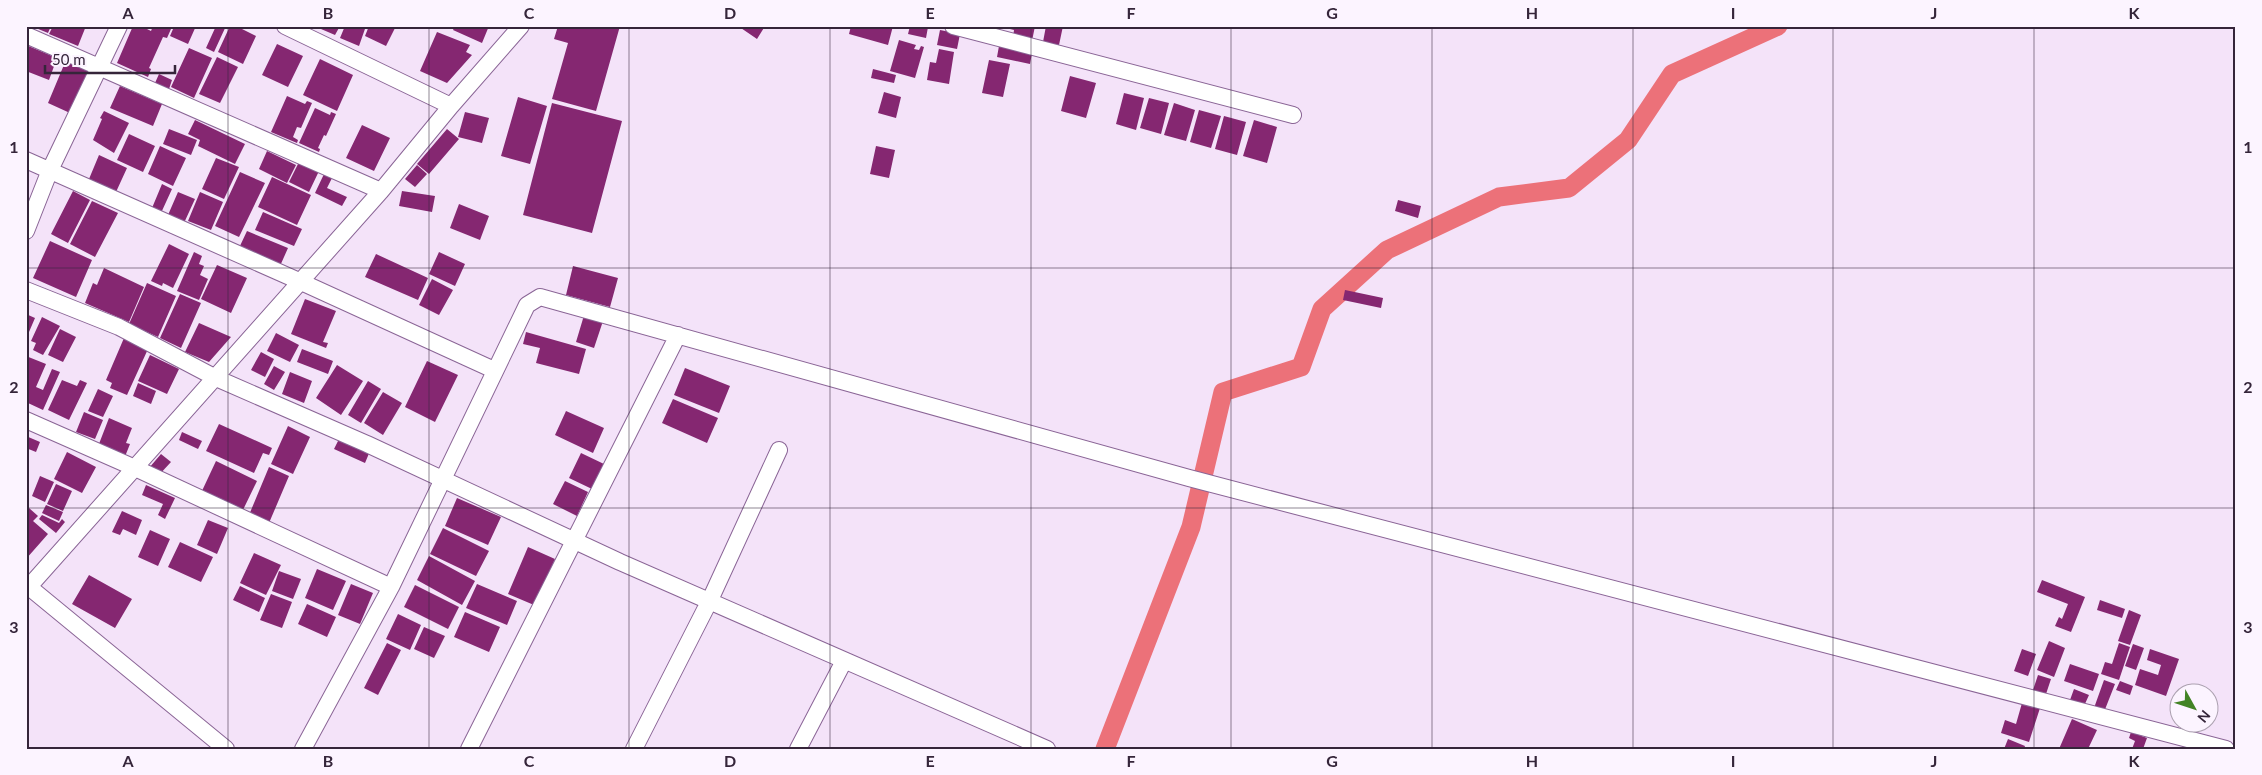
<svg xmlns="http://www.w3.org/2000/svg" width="2262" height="775" viewBox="0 0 2262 775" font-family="Lato,sans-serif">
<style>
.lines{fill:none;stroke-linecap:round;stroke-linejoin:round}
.canal{stroke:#ec7179;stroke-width:19}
.building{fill:#852771}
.minor-casing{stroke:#8a6596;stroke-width:18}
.minor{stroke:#fff;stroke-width:16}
.grid{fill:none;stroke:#35253a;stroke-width:1;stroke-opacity:0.55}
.neatline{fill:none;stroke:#35253a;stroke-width:2}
.grid-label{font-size:16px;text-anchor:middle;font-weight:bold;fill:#35253a}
</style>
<rect width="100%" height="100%" fill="#f4e3f9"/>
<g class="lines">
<path class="canal" d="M1105 749 1191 527 1223 392 1301 367 1322 309 1387 250 1499 197 1569 188 1628 140 1672 74 1778 26"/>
</g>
<path class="building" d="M31 26H51L48 33Z
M53 26H86L78 46 49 34Z
M133 26H141L151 31 153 26H163L171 29 167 38 163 37 149 68 151 69 148 77 117 63Z
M167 26H196L188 44 170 36 173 29Z
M216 26H226L214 52 206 48Z
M230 26H236L256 36 243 64 218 52Z
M314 26H340L335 35Z
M345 26H366L359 46 340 38Z
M369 26H396L386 46 365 36Z
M455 26H489L482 43 453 30Z
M558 26H620L596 111 552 99 568 43 554 39Z
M738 26H765L757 39Z
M851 26H893L888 45 849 34Z
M910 26 928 27 926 38 908 34Z
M998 26H1035L1032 41 1013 37 1014 30Z
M1046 26H1063L1059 45 1043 42Z
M940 30 960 34 957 49 937 45Z
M437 32 470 45 466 52 472 55 447 83 420 71Z
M899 40 916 45 914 49 919 50 921 46 924 47 915 78 890 71Z
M277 44 303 56 288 87 262 75Z
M26 45 57 58 49 80 26 71Z
M999 46 1032 53 1030 64 997 57Z
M189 48 212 58 194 98 171 87Z
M939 49 954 52 949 84 927 80 930 62 936 63Z
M217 57 238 67 220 103 199 94Z
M320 59 353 75 337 111 303 95Z
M66 60 89 70 70 113 48 103Z
M989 60 1010 64 1003 97 982 93Z
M873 69 896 75 894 83 871 78Z
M159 74 172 80 169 89 155 83Z
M1070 76 1096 83 1086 118 1061 111Z
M120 86 162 104 153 126 110 108Z
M884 92 901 97 896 118 878 113Z
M1124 93 1144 98 1136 130 1116 124Z
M287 96 305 104 307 101 312 103 301 128 297 127 293 137 298 140 297 143 271 132Z
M518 97 547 106 530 164 501 156Z
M1149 98 1169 103 1161 134 1140 128Z
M552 103 622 121 592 233 523 215Z
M1174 103 1195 110 1186 141 1164 135Z
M315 108 330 115 331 112 336 114 326 136 324 135 318 148 320 149 319 152 299 143Z
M1199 110 1221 116 1211 148 1190 142Z
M104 111 129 123 114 153 93 140 102 119 100 118Z
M465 112 489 118 482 143 458 137Z
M1224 116 1246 122 1237 155 1215 149Z
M195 120 245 144 235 164 198 146 200 140 188 134Z
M1254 120 1277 127 1267 163 1243 156Z
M362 125 390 138 374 171 346 158Z
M169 129 197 140 191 155 163 144Z
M447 129 459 139 429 174 417 164Z
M129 134 155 146 143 172 117 160Z
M160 146 186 158 173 186 148 174Z
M876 146 895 150 889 178 870 174Z
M267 151 296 165 287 183 259 169Z
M99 155 127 168 116 192 89 179Z
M216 158 239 167 224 199 202 189Z
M299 162 319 171 309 192 289 182Z
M417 165 427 174 415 187 405 179Z
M240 172 265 183 239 237 215 226Z
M324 174 332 178 327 188 347 197 342 206 315 193Z
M272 177 311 195 297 225 258 207Z
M162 184 172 189 161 213 152 208Z
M73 191 90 200 68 243 51 234Z
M402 191 435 196 432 212 399 206Z
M178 192 195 199 184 223 168 215Z
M200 192 223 202 211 230 188 221Z
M1398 200 1421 206 1418 218 1395 211Z
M92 201 118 213 95 257 70 244Z
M459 204 489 216 480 240 450 228Z
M263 212 302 229 294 246 255 230Z
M247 231 288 248 280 266 239 248Z
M50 241 92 260 76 297 33 278Z
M169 244 189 254 173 288 163 283 162 286 151 281Z
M194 252 202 256 199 264 204 266 200 275 208 279 199 300 177 291Z
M439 252 465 264 455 286 429 274Z
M376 254 428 278 418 300 365 277Z
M217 265 247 278 231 313 201 299Z
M573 266 618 278 610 307 566 295Z
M104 268 144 287 129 322 85 303 93 283 97 285Z
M432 279 453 290 439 315 419 305Z
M147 283 176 296 158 337 129 324Z
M1345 290 1383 298 1381 308 1343 300Z
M180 294 201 303 181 348 160 338Z
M305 299 336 311 323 342 328 343 326 348 291 334Z
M585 312 604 318 594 348 576 342Z
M26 314 35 318 26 339Z
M42 317 60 326 43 355 33 350 36 343 31 341Z
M199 323 231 337 209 362 185 352Z
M60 329 76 337 63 362 48 355Z
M526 332 586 349 579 374 536 363 540 348 523 344Z
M276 333 299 345 290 362 267 351Z
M124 338 148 349 127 395 110 388 112 383 106 380Z
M302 349 333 361 328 374 297 362Z
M261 352 274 359 265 377 251 370Z
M150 355 179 369 167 394 138 381Z
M26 356 46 364 36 387 43 390 52 369 60 372 43 410 28 403 26 408Z
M427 361 458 375 435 422 405 407Z
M337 365 363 381 341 415 316 398Z
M274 366 285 372 274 390 264 384Z
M685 368 730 386 719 413 674 395Z
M290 372 312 381 304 403 282 394Z
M62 380 77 386 80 380 87 383 69 420 48 410Z
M368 381 381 389 361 423 348 415Z
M138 383 156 391 151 404 133 396Z
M98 389 113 396 103 417 88 411Z
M383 392 402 403 383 435 364 423Z
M673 399 718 418 707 443 662 423Z
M566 411 604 428 593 453 555 435Z
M84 412 103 420 95 439 76 432Z
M109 418 132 428 126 443 130 444 124 459 97 449Z
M219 424 272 448 269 455 263 453 254 473 206 451Z
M288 426 310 437 293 474 271 464Z
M182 432 202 441 198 449 179 440Z
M26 436 40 442 36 452 26 448Z
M340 437 370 451 365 463 334 449Z
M67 452 96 467 82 493 54 479Z
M581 453 604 464 592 489 569 478Z
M161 454 171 462 158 476 149 468Z
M216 461 257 481 242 512 201 493Z
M269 467 289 476 269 523 249 515Z
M40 476 54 482 45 502 32 496Z
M565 481 588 492 577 516 553 504Z
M56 484 72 491 63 511 47 504Z
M146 485 175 498 165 519 158 515 163 504 142 495Z
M457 498 501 517 488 545 445 526Z
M46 505 63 512 59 521 42 513Z
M29 508 38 516 33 521 48 534 26 559V511Z
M122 511 142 520 136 535 123 529 120 535 112 532Z
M42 515 59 523 62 519 65 522 56 533 39 519Z
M208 520 228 528 217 554 197 545Z
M443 528 489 551 476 576 430 554Z
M150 530 170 539 158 566 138 557Z
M180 542 213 557 201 582 168 567Z
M528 547 555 559 534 605 508 594Z
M254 553 281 565 266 595 240 583Z
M429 556 475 581 462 605 417 580Z
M317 569 346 581 333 610 305 598Z
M279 571 301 579 293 599 272 591Z
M89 575 132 599 115 628 72 604Z
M2042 580 2085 597 2071 632 2055 626 2059 617 2062 619 2068 604 2037 592Z
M351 584 373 593 360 624 338 615Z
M477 584 517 601 507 625 466 608Z
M415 585 459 607 448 629 404 607Z
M240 586 265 598 259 612 233 600Z
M271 594 292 602 282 628 260 620Z
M2100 600 2125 609 2122 618 2097 610Z
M307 604 336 617 327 637 298 624Z
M2129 610 2141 615 2130 645 2118 641Z
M465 612 500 627 489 652 454 637Z
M398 614 421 625 410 650 386 639Z
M424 627 445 636 434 658 414 649Z
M2049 641 2065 648 2054 677 2037 670Z
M387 643 401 650 378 695 364 688Z
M2119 643 2130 647 2119 680 2101 674 2105 662 2112 664Z
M2133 644 2144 648 2136 670 2125 666Z
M2022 649 2036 654 2028 676 2014 671Z
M2150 649 2179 659 2166 696 2135 685 2140 669 2158 675 2161 665 2147 660Z
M2070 664 2099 674 2093 691 2064 681Z
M2038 675 2051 679 2045 697 2032 693Z
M2104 680 2115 684 2104 712 2094 708Z
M2120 681 2133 686 2130 695 2116 690Z
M2074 689 2089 695 2084 706 2070 700Z
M2022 703 2040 708 2029 742 2001 733 2005 720 2016 724Z
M2072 719 2097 730 2088 749H2059Z
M2131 732 2147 738 2143 749H2132L2135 741 2129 738Z
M2008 739 2025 746 2024 749H2004Z"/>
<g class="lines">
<defs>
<path id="minor" d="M285 26 451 106
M953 26 1293 115
M26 35 381 191
M26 160 299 281 494 370
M26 231 50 170 119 26
M26 290 119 327 216 378 367 444 620 562 1047 749
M26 420 135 468 391 587
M29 587 226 749
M26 590 381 191 451 106 521 26
M303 749 391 587 527 305 540 297 1189 478 2226 749
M469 749 678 335
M634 749 710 600 779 450
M798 749 844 661"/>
</defs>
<use href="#minor" class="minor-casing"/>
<use href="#minor" class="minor"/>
</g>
<path class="grid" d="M228 26V749M429 26V749M629 26V749M830 26V749M1031 26V749M1231 26V749M1432 26V749M1633 26V749M1833 26V749M2034 26V749M26 268H2236M26 508H2236"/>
<rect width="2262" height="775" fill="none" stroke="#fcf4ff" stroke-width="55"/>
<g transform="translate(2194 708) rotate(130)"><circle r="24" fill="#fcf4ff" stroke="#aca1b0"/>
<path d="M0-4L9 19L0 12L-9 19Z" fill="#428325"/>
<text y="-8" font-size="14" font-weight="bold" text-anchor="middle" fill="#35253a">N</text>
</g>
<path d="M45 65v8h130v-8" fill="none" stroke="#35253a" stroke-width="2.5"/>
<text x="52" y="65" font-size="15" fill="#35253a" stroke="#fcf4ff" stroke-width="4" paint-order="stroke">50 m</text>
<rect x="28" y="28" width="2206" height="720" class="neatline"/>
<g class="grid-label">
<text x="128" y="19">A</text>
<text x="328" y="19">B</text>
<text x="529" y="19">C</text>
<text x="730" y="19">D</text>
<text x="930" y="19">E</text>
<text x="1131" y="19">F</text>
<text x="1332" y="19">G</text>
<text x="1532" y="19">H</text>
<text x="1733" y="19">I</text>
<text x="1934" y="19">J</text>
<text x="2134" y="19">K</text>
<text x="14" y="153">1</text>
<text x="2248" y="153">1</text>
<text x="14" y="393">2</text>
<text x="2248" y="393">2</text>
<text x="14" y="633">3</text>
<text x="2248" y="633">3</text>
<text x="128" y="767">A</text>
<text x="328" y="767">B</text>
<text x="529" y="767">C</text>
<text x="730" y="767">D</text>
<text x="930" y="767">E</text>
<text x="1131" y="767">F</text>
<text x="1332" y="767">G</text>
<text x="1532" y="767">H</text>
<text x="1733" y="767">I</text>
<text x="1934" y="767">J</text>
<text x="2134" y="767">K</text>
</g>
</svg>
